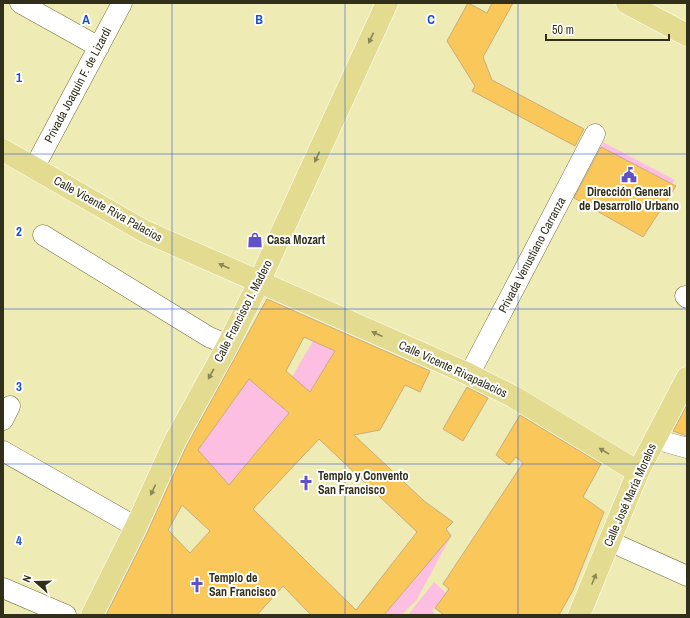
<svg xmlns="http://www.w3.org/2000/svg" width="690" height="618" viewBox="0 0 690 618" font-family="'Archivo Narrow',sans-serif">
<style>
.green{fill:#fcbfe2}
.building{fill:#fac75a;stroke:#c6ad7d;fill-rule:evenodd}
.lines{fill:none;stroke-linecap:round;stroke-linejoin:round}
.minor-casing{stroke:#736e3c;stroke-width:21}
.major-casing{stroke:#fff;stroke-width:23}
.minor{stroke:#fff;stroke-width:20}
.major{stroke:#e3dc90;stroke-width:22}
.oneway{fill:#8a8655}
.grid{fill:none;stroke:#1d4ed8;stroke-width:1;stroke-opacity:0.55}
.labels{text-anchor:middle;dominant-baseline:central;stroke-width:4;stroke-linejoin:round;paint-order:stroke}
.street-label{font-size:12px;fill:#312f1a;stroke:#fff}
.poi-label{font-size:12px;font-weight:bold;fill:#312f1a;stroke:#fff;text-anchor:start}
.grid-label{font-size:13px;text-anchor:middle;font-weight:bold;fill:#1d4ed8;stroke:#fff;stroke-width:4;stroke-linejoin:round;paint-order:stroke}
</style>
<rect width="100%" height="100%" fill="#efebb5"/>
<path class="green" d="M603 142 675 180 672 184 601 147Z
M313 341 335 351 310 392 292 377Z
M249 379 289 413 229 485 198 450Z
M451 536 416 601 401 615H384Z
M434 582 446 593 432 611 436 615H408Z"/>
<path class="building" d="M468 3 487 13 492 3H513L483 57 492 80 584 129 575 146 472 91 475 86 447 41Z
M601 147 676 186 643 237 574 198Z
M267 299 430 371 420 392 405 385 380 430 354 435 424 501 453 522 446 529 451 536 384 615H311L283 586 257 615H106L147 533 186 447ZM304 337 335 351 310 392 286 371ZM249 379 289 413 229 485 198 450ZM319 439 417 532 356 610 253 509ZM182 505 210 531 190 553 168 530Z
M467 387 488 398 463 441 443 429Z
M687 405V436L673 431Z
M520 415 601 464 583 497 604 512 573 590 559 615H444L435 608 449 589 443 584 523 463 516 457 509 465 496 455Z"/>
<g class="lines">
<defs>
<path id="minor" d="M20 3 99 47
M34 168 122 3
M43 235 209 337 228 345
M685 296 687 298
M469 375 595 134
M3 420 10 406
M655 439 687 448
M3 451 136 527
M609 541 687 576
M3 588 66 615"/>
<path id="major" d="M627 3 687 35
M3 150 144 231 464 372 514 397 638 472
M92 615 136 527 175 441 228 345 259 282 387 3
M579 615 638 472 687 378"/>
</defs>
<use href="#minor" class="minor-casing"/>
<use href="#major" class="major-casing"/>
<use href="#minor" class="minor"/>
<use href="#major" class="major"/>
</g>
<defs><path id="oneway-solid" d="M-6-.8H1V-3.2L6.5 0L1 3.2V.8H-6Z"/></defs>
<g class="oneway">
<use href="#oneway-solid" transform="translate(371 38) rotate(115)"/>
<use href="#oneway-solid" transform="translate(317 157) rotate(115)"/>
<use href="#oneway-solid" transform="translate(224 266) rotate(-156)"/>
<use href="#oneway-solid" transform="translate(377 334) rotate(-156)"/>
<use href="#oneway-solid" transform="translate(211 374) rotate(119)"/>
<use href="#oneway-solid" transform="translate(604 451) rotate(-149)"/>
<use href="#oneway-solid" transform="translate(153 490) rotate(115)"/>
<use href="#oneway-solid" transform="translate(594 579) rotate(-68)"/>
</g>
<path class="grid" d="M172 3V615M345 3V615M518 3V615M3 154H687M3 309H687M3 464H687"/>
<defs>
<symbol id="civic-bare" viewBox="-9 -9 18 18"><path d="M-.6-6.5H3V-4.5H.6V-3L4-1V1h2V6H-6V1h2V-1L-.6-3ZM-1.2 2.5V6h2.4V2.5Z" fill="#5f51c9" stroke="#fff" stroke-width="2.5" paint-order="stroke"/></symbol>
<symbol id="shop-bare" viewBox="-9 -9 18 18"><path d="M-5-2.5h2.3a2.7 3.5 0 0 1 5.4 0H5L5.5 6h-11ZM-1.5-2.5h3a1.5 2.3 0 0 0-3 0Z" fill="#5f51c9" stroke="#fff" stroke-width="2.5" paint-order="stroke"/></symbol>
<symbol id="church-bare" viewBox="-9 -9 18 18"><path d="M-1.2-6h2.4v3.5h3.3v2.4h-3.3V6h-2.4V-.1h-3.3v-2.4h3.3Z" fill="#5f51c9" stroke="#fff" stroke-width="2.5" paint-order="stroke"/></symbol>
</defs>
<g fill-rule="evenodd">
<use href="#civic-bare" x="618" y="164" width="22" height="22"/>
<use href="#shop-bare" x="244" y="229" width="22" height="22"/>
<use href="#church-bare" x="295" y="472" width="22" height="22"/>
<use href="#church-bare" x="186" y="574" width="22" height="22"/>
</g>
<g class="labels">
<g class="street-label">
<text transform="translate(78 85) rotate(-62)">Privada Joaquín F. de Lizardi</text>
<text transform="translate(108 209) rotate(29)">Calle Vicente Riva Palacios</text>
<text transform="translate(532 255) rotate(-62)">Privada Venustiano Carranza</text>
<text transform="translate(243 311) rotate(-63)">Calle Francisco I. Madero</text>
<text transform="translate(453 369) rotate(25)">Calle Vicente Rivapalacios</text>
<text transform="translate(630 495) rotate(-66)">Calle José María Morelos</text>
</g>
<g class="poi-label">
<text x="629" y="192" text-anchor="middle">Dirección General<tspan x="629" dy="14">de Desarrollo Urbano</tspan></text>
<text x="267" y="240">Casa Mozart</text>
<text x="318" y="476">Templo y Convento<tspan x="318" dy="14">San Francisco</tspan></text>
<text x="209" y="578">Templo de<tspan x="209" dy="14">San Francisco</tspan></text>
</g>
</g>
<g class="grid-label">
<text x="86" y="24">A</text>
<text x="259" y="24">B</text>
<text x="431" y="24">C</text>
<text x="19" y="82">1</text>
<text x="19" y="236">2</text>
<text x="19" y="391">3</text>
<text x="19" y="545">4</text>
</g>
<rect width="690" height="618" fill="none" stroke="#312f1a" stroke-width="8"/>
<g transform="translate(36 582) rotate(290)" stroke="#ffffff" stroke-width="3" paint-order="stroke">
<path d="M0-3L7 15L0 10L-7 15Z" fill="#312f1a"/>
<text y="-6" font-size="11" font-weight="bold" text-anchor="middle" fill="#312f1a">N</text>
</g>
<path d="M546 34v6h123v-6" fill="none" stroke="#312f1a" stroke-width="2"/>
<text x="552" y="34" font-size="12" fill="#312f1a" stroke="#ffffff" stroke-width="3" paint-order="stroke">50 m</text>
</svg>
